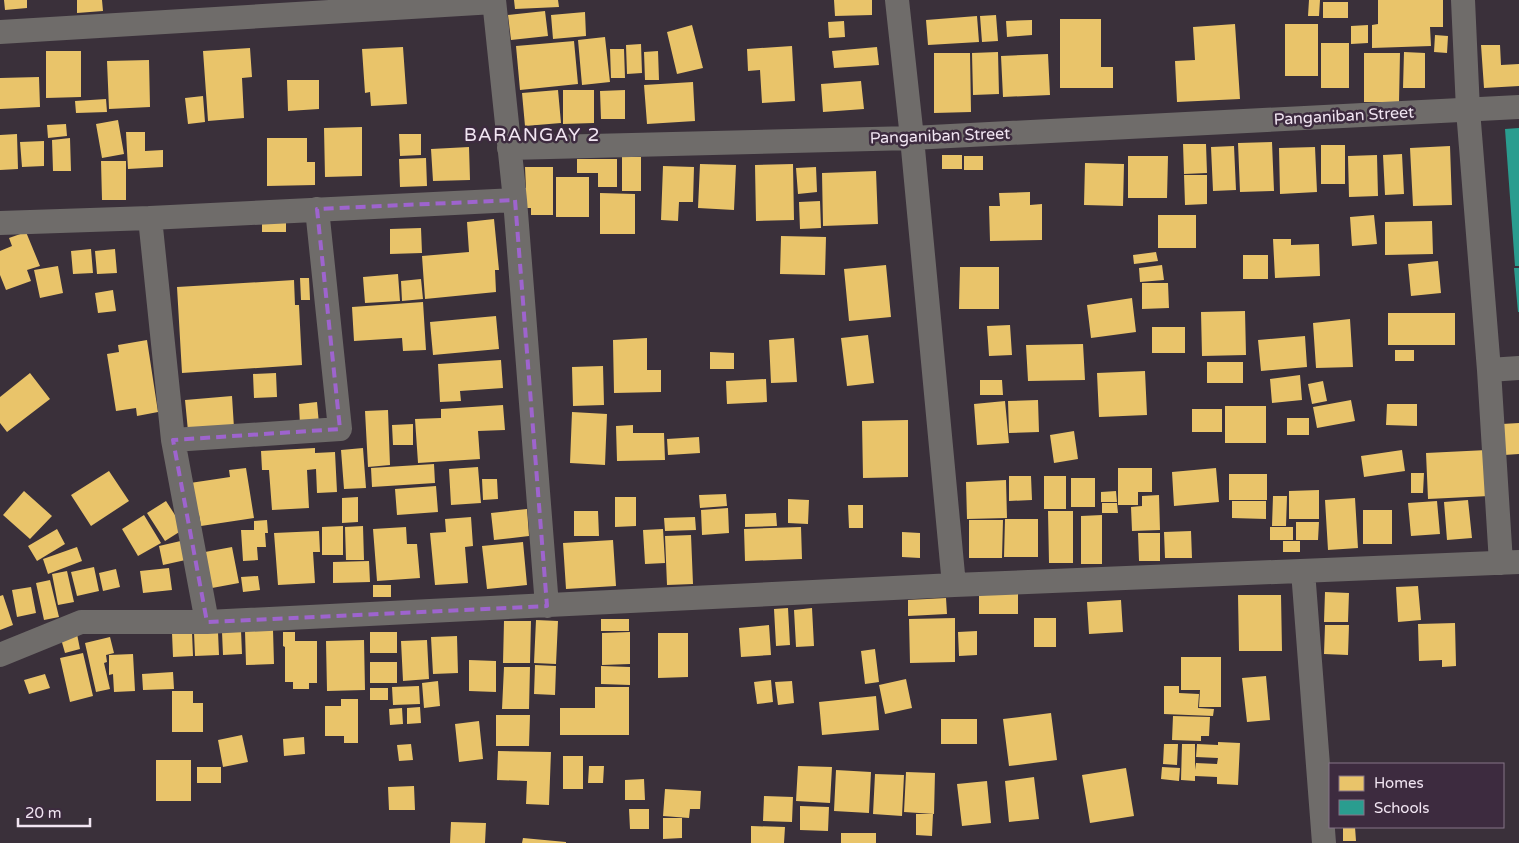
<svg xmlns="http://www.w3.org/2000/svg" width="1519" height="843" viewBox="0 0 1519 843" font-family="'Varela Round',sans-serif">
<style>
.homes{fill:#e9c46a}
.schools{fill:#2a9d8f}
.lines{fill:none;stroke-linecap:round;stroke-linejoin:round}
.minor{stroke:#6f6c6a;stroke-width:24}
.marked{fill:none;stroke:#9e64ce;stroke-width:4;stroke-dasharray:10 6;stroke-linejoin:round}
.labels{text-anchor:middle;dominant-baseline:central;stroke-width:5;stroke-linejoin:round;paint-order:stroke}
.street-label{font-size:16px;fill:#f1e5f2;stroke:#3d2b3f}
.quarter-label{font-size:19px;letter-spacing:1px;fill:#f1e5f2;stroke:#3d2b3f}
</style>
<rect width="100%" height="100%" fill="#3a303a"/>
<path class="homes" d="M4 0H27V8L5 10Z
M77 0H102L103 11 77 13Z
M514 0H558L559 7 515 9Z
M834 0H872V15L835 16Z
M1309 0H1320L1319 16H1308Z
M1378 0H1443V27H1430L1431 46 1372 48V25L1378 24Z
M1323 2H1348V18H1323Z
M545 11 548 36 511 40 508 15Z
M585 12 586 36 553 39 551 15Z
M996 15 998 41 982 42 980 16Z
M977 16 979 42 928 45 926 20Z
M1060 19H1101V67H1113V88H1060Z
M1032 20V35L1007 37 1006 21Z
M844 21 845 37 829 38 828 22Z
M1235 24 1240 99 1177 102 1175 61 1195 60 1193 27Z
M1285 24H1318V76H1285Z
M692 25 703 68 677 74 667 32Z
M1368 25V43L1351 44V26Z
M1435 35 1448 36 1447 53 1434 52Z
M605 37 610 82 582 85 578 40Z
M574 41 578 84 520 90 516 46Z
M1321 43H1349V88H1321Z
M641 44 642 73 627 74 626 45Z
M1481 45H1500L1501 65 1519 64V86L1484 88Z
M792 46 795 101 762 103 760 70 748 71 747 49Z
M403 47 407 104 371 106 370 92 365 93 362 49Z
M877 47 879 65 834 68 832 51Z
M250 48 252 77 242 78 244 118 208 121 203 51Z
M610 49H624L625 78H611Z
M46 51H81V97L46 98Z
M658 51 659 80H645L644 52Z
M998 52 999 94 973 95 972 53Z
M1404 52 1425 53V88H1403Z
M934 53H970L971 112 934 113Z
M1364 53H1400L1399 102H1364Z
M1048 54 1050 95 1003 97 1001 56Z
M149 60 150 107 109 109 107 61Z
M39 77 40 107 0 109V78Z
M287 80H319V109L288 111Z
M861 81 864 109 823 112 821 84Z
M693 82 695 121 647 124 644 85Z
M558 90 561 123 525 126 522 93Z
M563 90H594V123L563 124Z
M625 90V119H601L600 91Z
M203 96 205 122 188 124 185 98Z
M106 99 107 112 76 113 75 101Z
M118 120 124 154 102 158 96 124Z
M66 124 67 136 48 138 47 125Z
M362 127V176L325 177 324 128Z
M126 132H145V151L163 150V167L128 169Z
M17 134 18 169 0 170V135Z
M399 134H421V155L400 156Z
M70 138 71 171H53L52 140Z
M267 138H307V162H315V185L267 186Z
M44 141V166L22 167 20 142Z
M1272 142 1274 191 1240 192 1238 143Z
M1183 144H1206L1207 173 1184 174Z
M1321 145H1345V184H1321Z
M1234 146 1236 190 1213 191 1211 147Z
M1450 146 1452 205 1413 206 1410 148Z
M469 147 470 180 433 181 431 149Z
M1315 147 1317 192 1280 194 1279 148Z
M1402 154 1404 194 1385 195 1383 155Z
M942 155H962V169H942Z
M1377 155 1378 196 1349 197 1348 156Z
M964 156H983V170H964Z
M1128 156H1168L1167 198H1128Z
M622 157H641V191H622Z
M426 158 427 186 400 187 399 159Z
M577 159H617V187H598V173H577Z
M101 161H126V200H102Z
M1085 163 1124 164 1123 206 1084 205Z
M700 164 736 165 734 210 698 208Z
M793 164 794 220 756 221 755 165Z
M663 166 694 167 693 202H679L678 221 661 220Z
M525 167H553V215H531V208H521V188H526Z
M816 167 817 192 798 194 796 168Z
M876 171 878 224 823 226 822 173Z
M1184 175H1207V204L1185 205Z
M556 177H589V217H556Z
M1030 192V205L1042 204V240L990 241 989 206H1000L999 193Z
M600 193 635 194V234H600Z
M820 201 821 228 800 229 799 202Z
M1158 215H1196V248H1158Z
M1374 215 1377 244 1352 246 1350 217Z
M262 219H286V232H262Z
M494 219 499 270H495L496 292 425 299 422 256 469 252 467 222Z
M1432 221 1433 254 1385 255V222Z
M421 228 422 253 390 254V229Z
M26 232 40 266 27 270 31 281 6 290 0 275V251L12 246 9 238Z
M781 236 826 237 825 275 780 274Z
M1273 239H1291V245L1319 244 1320 276 1275 278Z
M91 249 93 273 73 274 71 251Z
M115 249 117 273 97 274 95 251Z
M1156 252 1158 261 1134 264 1133 255Z
M1243 255H1268V279H1243Z
M1438 261 1441 293 1411 296 1408 264Z
M886 265 891 317 849 321 844 269Z
M1162 265 1164 280 1140 282 1139 268Z
M58 266 63 293 40 298 34 270Z
M960 267H999V309H959Z
M398 274 400 301 365 303 363 277Z
M300 278H309L310 300H301Z
M421 279 423 299 402 301 401 281Z
M294 280 295 305H299L302 365 182 373 177 287Z
M1142 283H1168L1169 308 1142 309Z
M113 290 116 311 98 313 95 293Z
M1132 298 1136 332 1091 338 1087 305Z
M423 302 426 350 403 351 402 338 354 341 352 307Z
M1245 311 1246 355 1202 356 1201 312Z
M1388 313H1455V345H1388Z
M496 316 499 349 433 355 430 322Z
M1350 319 1353 367 1316 368 1313 323Z
M1010 325 1012 355 989 356 987 326Z
M1152 327H1185V353H1152Z
M868 335 874 383 847 386 841 338Z
M1305 336 1307 367 1261 371 1258 340Z
M647 338V370H661V392L614 393 613 340Z
M794 338 797 382 771 383 769 340Z
M147 340 158 412 137 416 136 408 116 411 107 354 119 352 118 345Z
M1083 344 1085 380 1028 381 1026 345Z
M1395 350H1414V361H1395Z
M710 352 734 353V369H710Z
M501 360 503 388 460 391 461 401 440 402 438 364Z
M1207 362H1243V383H1207Z
M603 366 604 405 573 406 572 367Z
M1145 371 1147 415 1099 417 1097 373Z
M30 373 50 399 7 432 0 423V397Z
M276 373 277 397 254 398 253 374Z
M1300 375 1302 400 1272 403 1270 379Z
M766 379 767 402 727 404 726 381Z
M980 380H1002L1003 395H980Z
M1323 381 1327 401 1312 404 1308 384Z
M232 396 234 428 188 431 185 400Z
M1038 400 1039 432 1009 433 1008 401Z
M1351 400 1355 421 1317 428 1313 407Z
M1005 401 1009 443 977 445 974 404Z
M317 402 319 424 300 425 299 404Z
M1387 404H1417V426L1386 425Z
M503 405 505 430 478 431 480 459 418 463 415 419 441 418V409Z
M1225 406H1266V443H1225Z
M1192 409H1222V432H1192Z
M388 410 390 465 368 467 365 411Z
M572 412 607 414 605 465 570 463Z
M1287 418H1309V435H1287Z
M908 420V477L863 478 862 421Z
M1519 423V454L1504 455 1502 424Z
M413 424V445H393L392 425Z
M633 425V433H664L665 460 617 461 616 426Z
M1074 431 1078 459 1054 463 1050 435Z
M699 437 700 453 668 455 667 439Z
M315 448V453L335 452 337 492 317 493 316 469 307 470 309 508 272 510 269 470H262L261 451Z
M363 448 366 488 344 489 341 450Z
M1402 450 1405 471 1364 477 1361 456Z
M1487 450 1489 496 1428 499 1426 453Z
M434 464 435 483 372 487 371 468Z
M478 467 481 503 451 505 449 469Z
M246 468 254 518 201 526 199 515H195L190 483 230 477 229 470Z
M1118 468H1152V492H1138V505H1118Z
M1216 468 1219 502 1174 506 1172 472Z
M109 471 129 501 91 526 71 495Z
M1411 473H1424L1423 493H1411Z
M1229 474H1267V500H1229Z
M1009 476H1031L1032 500 1009 501Z
M1044 476H1066V509H1044Z
M1071 478H1095V507H1071Z
M482 479H497L498 499 483 500Z
M1006 480 1007 518 967 519 966 482Z
M436 486 438 512 397 515 395 489Z
M1319 490V519H1289V491Z
M24 491 52 516 30 539 3 515Z
M1116 491 1117 502H1101V492Z
M726 494 727 506 700 508 699 495Z
M1159 495 1160 530 1132 531 1131 507 1142 506V496Z
M1273 496H1287L1286 526H1272Z
M358 497V522L342 523V498Z
M615 497H636V526L615 527Z
M1355 498 1358 548 1328 550 1325 500Z
M788 499 809 500 808 524 788 523Z
M1468 500 1472 538 1447 540 1444 502Z
M166 501 184 529 165 541 147 513Z
M1232 501H1266V519L1232 518Z
M1437 501 1440 534 1411 536 1408 503Z
M1102 503H1117L1118 513H1102Z
M848 505H863V528H849Z
M728 508 729 533 702 535 701 510Z
M527 509 529 536 494 540 491 513Z
M1363 510H1392V544H1363Z
M574 511H598L599 536H574Z
M1048 511H1073V563H1049Z
M776 513 777 526 745 527V514Z
M144 515 161 543 138 556 122 529Z
M1102 515V564H1081V516Z
M471 517 473 546 465 547 468 583 435 585 430 533 446 532 445 519Z
M695 517 696 530 665 531 664 518Z
M1005 519H1038V557H1004Z
M267 520 268 533H265L266 547H257L258 560 243 561 241 530H254V521Z
M969 520H1003L1002 558H969Z
M1296 522H1319L1318 540H1296Z
M343 526V555H322V527Z
M363 526 364 560H346L345 527Z
M406 527 407 544H417L420 578 377 581 373 529Z
M801 527 802 559 745 561 744 529Z
M1270 527H1293V540H1270Z
M57 529 65 544 37 561 28 546Z
M663 529 665 563 645 564 643 530Z
M319 531 320 552H313L315 583 278 585 274 533Z
M1191 531 1192 558H1165L1164 532Z
M902 532 920 533V558L902 557Z
M1138 533H1160V561H1139Z
M691 535 693 584 667 585 665 536Z
M185 540 190 559 163 565 159 546Z
M613 540 616 586 566 589 563 543Z
M1283 541H1300V552H1283Z
M523 542 527 585 487 589 482 546Z
M77 547 82 561 48 574 43 559Z
M232 547 239 583 212 588 205 552Z
M369 561 370 582 333 583V562Z
M94 567 99 591 77 596 71 572Z
M169 568 172 590 143 593 140 571Z
M116 569 120 587 103 591 99 573Z
M67 571 74 602 58 605 52 574Z
M258 576 260 590 243 592 241 577Z
M50 580 59 617 44 620 36 583Z
M373 585H391V597H373Z
M1418 586 1421 620 1398 622 1396 587Z
M31 587 36 613 17 617 12 590Z
M979 592H1018V614H979Z
M1325 592 1349 593 1348 622H1324Z
M3 595 13 625 0 630V596Z
M1238 595H1281L1282 651H1239Z
M946 598 947 614 908 616V600Z
M1121 600 1123 632 1089 634 1087 602Z
M788 608 790 645 776 646 774 609Z
M812 608 814 646 796 647 794 610Z
M955 618V662L910 663 909 619Z
M1034 618H1056V647H1034Z
M601 619H629V631H601Z
M536 620 558 621 556 664 534 663Z
M504 621H531L530 663H503Z
M1455 623 1456 666 1442 667V660L1419 661 1418 624Z
M769 625 771 655 741 657 739 628Z
M1325 625H1349L1348 655 1324 654Z
M241 630 242 654 223 655 222 632Z
M273 630 274 664 246 665 245 631Z
M977 631V655L959 656 958 632Z
M192 632 193 656 173 657 172 633Z
M194 632H218L219 655 195 656Z
M283 632H295V641H317V683H309V689H293V682H285V647L283 646Z
M370 632H397V653H370Z
M630 632V664L602 665V633Z
M658 633H688V677L658 678Z
M77 634 80 649 65 653 61 639Z
M457 636 458 673 433 674 431 637Z
M110 637 114 653 106 655 107 662 104 663 110 689 96 692 85 643Z
M364 640 365 690 327 691 326 641Z
M427 640 429 679 403 681 401 641Z
M875 649 879 682 865 684 861 651Z
M83 653 93 696 70 702 60 658Z
M133 654 135 691 114 692 113 674 109 675V655Z
M1181 657H1221V707H1199L1200 690H1181Z
M469 660 496 661V692L469 691Z
M370 662H397V683H370Z
M535 665 556 666 555 695 534 694Z
M601 666 630 667V685L601 684Z
M504 667H530L529 709H502Z
M173 672 174 689 143 690 142 674Z
M45 674 50 688 29 694 24 680Z
M1266 676 1270 720 1247 722 1242 678Z
M906 679 912 708 885 714 879 685Z
M771 680 773 702 757 704 754 682Z
M438 681 440 706 424 708 422 683Z
M792 681 794 703 778 705 775 682Z
M419 686 420 704 393 705 392 687Z
M1164 686H1179V693L1199 694 1198 708 1214 709 1213 716 1164 714Z
M595 687H629V735H560V708H595Z
M370 688H388V700H370Z
M172 691H193V703H203V732H172Z
M876 696 879 730 822 735 819 702Z
M341 699H358V743H344V736H325V706H341Z
M420 707 421 723 407 724V708Z
M402 708 403 724 390 725 389 709Z
M1051 713 1057 760 1009 766 1003 719Z
M496 715H530L529 746H496Z
M1173 716 1210 717 1209 736H1201V741L1172 740Z
M941 719H977V744H941Z
M479 721 483 759 459 762 455 724Z
M242 735 248 762 223 767 218 740Z
M304 737 305 754 284 756 283 739Z
M1218 742 1240 743 1238 785 1217 784V777L1195 776V781L1181 780 1182 744H1195V770L1196 763 1217 764 1218 758 1196 757 1197 744 1218 745Z
M411 744 413 760 399 761 397 745Z
M1164 744H1178L1177 765 1163 764Z
M498 751 551 752 549 805 526 804 527 781 497 780Z
M563 756H583V789H563Z
M156 760H191V801H156Z
M589 766H604L603 783H588Z
M798 766 832 767 830 803 796 801Z
M197 767H221V783H197Z
M1162 767 1180 768 1179 781 1161 779Z
M1126 768 1134 816 1090 823 1082 775Z
M836 770 871 772 869 813 834 811Z
M906 772 935 773 934 814 904 812Z
M875 774 904 775 902 816 873 814Z
M1034 777 1039 819 1009 822 1005 781Z
M644 779 645 800H625V780Z
M987 781 991 823 962 826 957 784Z
M414 786 415 810H389L388 787Z
M665 789 701 791 700 809H690L689 818 663 816Z
M764 796 793 797 792 822 763 821Z
M800 806 829 807 828 831 800 830Z
M629 809H649V829H630Z
M916 814H933L932 836 916 835Z
M663 818H682V838L663 839Z
M451 822 486 823 485 843H450Z
M751 826 785 827 784 843H751Z
M1343 827H1355L1356 841H1343Z
M841 833H876V843H841Z
M523 838 566 842V843H522Z"/>
<path class="schools" d="M1519 128V266H1515L1505 129Z
M1514 268H1519V312H1518Z"/>
<g class="lines">
<path class="minor" d="M494 0 515 200 547 606
M897 0 912 138 954 585
M1463 0 1468 110 1489 370 1501 563
M0 32 494 2
M509 148 912 138 1519 107
M150 218 173 440 207 622
M0 223 150 218 515 200
M1489 370 1519 368
M173 440 340 429 317 209
M1303 571 1324 843
M0 655 81 622H207L954 585 1519 562"/>
</g>
<path class="marked" d="M515 200 547 606 207 622 173 440 340 429 317 209Z"/>
<g class="labels">
<g class="street-label">
<text transform="translate(1344 116) rotate(-3)">Panganiban Street</text>
<text transform="translate(940 136) rotate(-2)">Panganiban Street</text>
</g>
<g class="quarter-label">
<text x="532" y="135">BARANGAY 2</text>
</g>
</g>
<rect x="1329" y="763" width="175" height="65" fill="#3d2b3f" stroke="#857587"/>
<rect x="1339" y="776" width="25" height="15" fill="#e9c46a" stroke="#857587"/>
<text x="1374" y="788" font-size="15" fill="#f1e5f2">Homes</text>
<rect x="1339" y="800" width="25" height="15" fill="#2a9d8f" stroke="#857587"/>
<text x="1374" y="813" font-size="15" fill="#f1e5f2">Schools</text>
<path d="M18 818v8h72v-8" fill="none" stroke="#f1e5f2" stroke-width="2.5"/>
<text x="25" y="818" font-size="15" fill="#f1e5f2" stroke="#3d2b3f" stroke-width="4" paint-order="stroke">20 m</text>
</svg>
